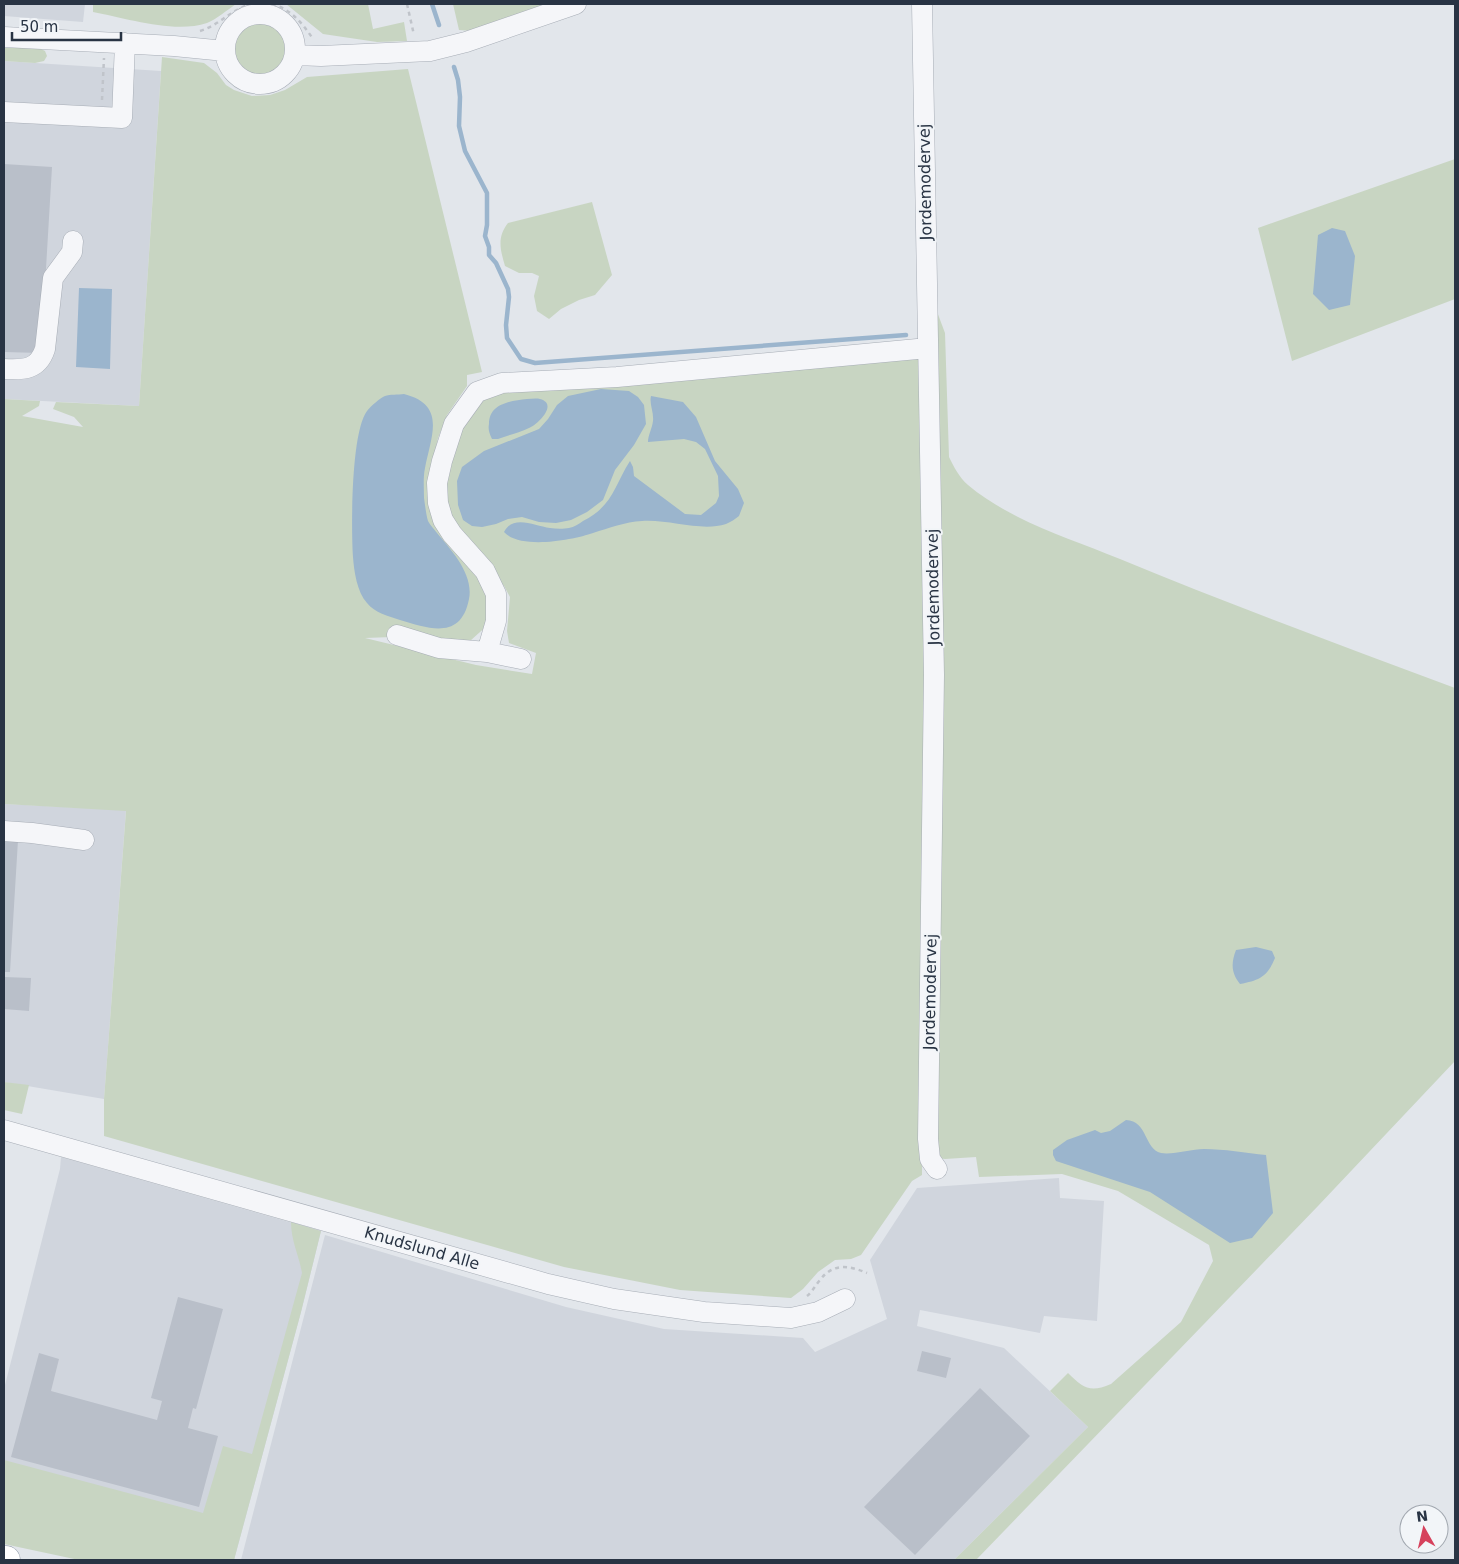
<svg xmlns="http://www.w3.org/2000/svg" width="1459" height="1564" viewBox="0 0 1459 1564" font-family="'DejaVu Sans',sans-serif">
<style>
.built{fill:#d0d5dd}
.green{fill:#c8d5c2}
.water{fill:#9bb5cd}
.lines{fill:none;stroke-linecap:round;stroke-linejoin:round}
.stream{stroke:#9bb5cd;stroke-width:4.5}
.building{fill:#b9bfc9}
.minor-casing{stroke:#a7adb6;stroke-width:21}
.highway-casing{stroke:#8893a2;stroke-width:29}
.path{stroke:#c0c4ca;stroke-width:2.5;stroke-dasharray:4 4;stroke-linecap:butt}
.minor{stroke:#f5f6f9;stroke-width:20}
.highway{stroke:#fff;stroke-width:28}
.labels{text-anchor:middle;dominant-baseline:central;stroke-width:4;stroke-linejoin:round;paint-order:stroke}
.street-label{font-size:16px;fill:#293444;stroke:#f2f5f8}
</style>
<rect width="100%" height="100%" fill="#e2e6eb"/>
<path class="built" d="M4 4H85L83 22 4 16Z
M4 61 161 71 139 406 4 399Z
M4 804 126 810 104 1099 4 1082Z
M61 1157 321 1231 301 1312 234 1560 4 1518V1389L60 1169Z
M1059 1178 1060 1198 1104 1201 1097 1321 1044 1316 1040 1333 920 1310 917 1326 1004 1348 1088 1427 954 1560H241L325 1235 566 1307 664 1329 803 1338 815 1352 887 1319 870 1260 917 1188Z"/>
<path class="green" d="M93 4H236C227 10 217 19 207 23 174 34 126 18 93 12Z
M286 4H368L373 29 404 22 407 41 377 42 323 34Z
M453 4H551L473 31 459 30Z
M232 49a29 29 0 1 1 58 0a29 29 0 1 1-58 0Z
M37 47 45 51 47 56 44 61 35 63 4 61V48Z
M162 57 204 63 217 73 226 85 234 90 252 96 270 95 285 90 307 77 408 69 482 372 467 375V386L447 415 438 438 431 470 427 493 433 518 490 591V623L470 641 392 637 365 638 476 665 532 674 536 653 509 643 507 631 510 597 504 586 489 571 447 516 445 465 470 411 497 389 920 357 925 494 922 1175 912 1181 861 1255 851 1259 835 1260 818 1272 803 1289 791 1298 680 1290 564 1267 104 1136V1099L126 811 4 804V399L40 401 39 406 22 416 83 427 74 417 53 409 56 402 139 406Z
M1455 159V299L1292 361 1258 228Z
M592 202 612 275 595 295 579 300 561 309 549 319 537 311 534 296 539 276 532 273H519L505 266C500 249 497 237 508 223Z
M933 301 945 333 949 457C954 467 959 477 968 485 1011 521 1069 538 1120 559 1231 605 1343 646 1455 688V1061L1318 1206 976 1560H954L1088 1427 1050 1391 1068 1373C1083 1388 1090 1393 1111 1384L1181 1322 1213 1261 1209 1245 1118 1191 1062 1174 979 1177 976 1157 945 1159 938 1158 935 1154Z
M4 1082 29 1085 22 1114 4 1110Z
M291 1222 321 1231 301 1312 234 1560H79L4 1544V1460L203 1513 223 1446 252 1454 302 1273C299 1255 291 1241 291 1222Z"/>
<path class="water" d="M1332 228 1345 231 1355 256 1350 305 1329 310 1313 294 1318 235Z
M79 288 112 289 110 369 76 367Z
M601 389 629 391 638 397 644 405 646 424 634 445 615 470 603 500 587 512 571 520 556 523 539 522 522 517 508 519 496 524 482 527 472 526 463 520 458 505 457 481 462 467 484 451 539 429 548 419 557 405 568 396Z
M404 394C447 405 431 436 425 468 423 477 424 489 424 498 425 505 426 514 428 521 430 525 434 529 437 533 451 550 474 574 469 599 461 640 430 629 400 620 388 616 375 613 367 603 357 592 354 571 353 557 351 528 351 432 367 411 371 406 380 398 385 396 390 394 398 395 404 394Z
M651 396 683 402 696 417 715 461 738 489 744 503 739 516C735 519 731 522 726 524 701 532 669 519 642 521 625 522 609 528 593 533 573 540 520 550 504 532 513 514 535 526 550 528 556 529 564 529 569 528 574 527 579 524 583 521 613 506 614 486 630 461L633 467 634 476 685 514 701 515 716 503 719 496 718 476 705 449 696 442 684 439 648 442C648 435 652 429 653 421 654 412 649 404 651 396Z
M527 399C531 399 536 398 540 399 559 404 537 425 529 428 519 433 508 435 498 439H492C489 433 488 429 489 424 489 403 511 401 527 399Z
M1256 947 1272 951 1275 958C1267 977 1260 980 1240 984 1231 973 1231 963 1236 950Z
M1126 1120C1148 1121 1144 1149 1161 1153 1173 1155 1191 1149 1204 1149 1224 1149 1246 1153 1266 1155L1273 1213 1252 1238 1230 1243 1150 1192 1056 1161 1053 1155V1150L1067 1140 1095 1130 1101 1133 1110 1131Z"/>
<g class="lines">
<path class="stream" d="M432 4 439 25
M454 67 458 80 460 97 459 126 465 151 487 193V225L485 236 489 247V255L496 263 508 289 509 297 506 325 507 338 521 359 535 363 906 335"/>
</g>
<path class="building" d="M4 164 52 167 41 353 4 352Z
M4 840H18L10 972H4Z
M4 977 31 978 29 1011 4 1009Z
M178 1297 223 1309 196 1409 193 1408 188 1428 218 1436 199 1507 11 1457 39 1353 59 1359 51 1391 157 1420 162 1401 151 1398Z
M922 1351 951 1358 946 1378 917 1371Z
M980 1388 1030 1436 915 1555 864 1507Z"/>
<g class="lines">
<defs>
<path id="minor" d="M922 4 934 675 928 1139 930 1159 937 1169
M225 49a35 35 0 1 1 70 0a35 35 0 1 1-70 0Z
M4 37 174 46 225 51
M295 55 321 56 430 51 466 42 576 4
M4 112 122 118 125 43
M4 369C24 370 38 370 45 349L53 278 72 252 73 241
M397 635 439 648 487 652 496 621V594L485 571 452 534 443 520 438 503 437 483 442 461 454 424 477 392 502 383 617 377 928 348
M487 652 521 659
M4 831 32 833 84 840
M4 1130 548 1284 614 1299 704 1312 791 1318 818 1312 845 1299"/>
<path id="highway" d="M4 1560H6"/>
</defs>
<use href="#minor" class="minor-casing"/>
<use href="#highway" class="highway-casing"/>
<path class="path" d="M272 4C291 9 303 24 313 39
M407 4 414 35
M200 31C220 25 230 10 251 4
M102 100 104 58
M807 1296C812 1292 815 1286 820 1280 833 1263 848 1265 867 1273"/>
<use href="#minor" class="minor"/>
<use href="#highway" class="highway"/>
</g>
<g class="labels">
<g class="street-label">
<text transform="translate(925 182) rotate(-91)">Jordemodervej</text>
<text transform="translate(933 587) rotate(-91)">Jordemodervej</text>
<text transform="translate(930 992) rotate(-89)">Jordemodervej</text>
<text transform="translate(422 1248) rotate(16)">Knudslund Alle</text>
</g>
</g>
<rect width="1459" height="1564" fill="none" stroke="#293444" stroke-width="10"/>
<g transform="translate(1424 1529) rotate(352)"><circle r="24" fill="#f2f5f8" stroke="#a2a8b0"/>
<path d="M0-4L9 19L0 12L-9 19Z" fill="#d6415c"/>
<text y="-8" font-size="14" font-weight="bold" text-anchor="middle" fill="#293444">N</text>
</g>
<path d="M12 32v8h109v-8" fill="none" stroke="#293444" stroke-width="2.5"/>
<text x="20" y="32" font-size="15" fill="#293444" stroke="#f2f5f8" stroke-width="4" paint-order="stroke">50 m</text>
</svg>
